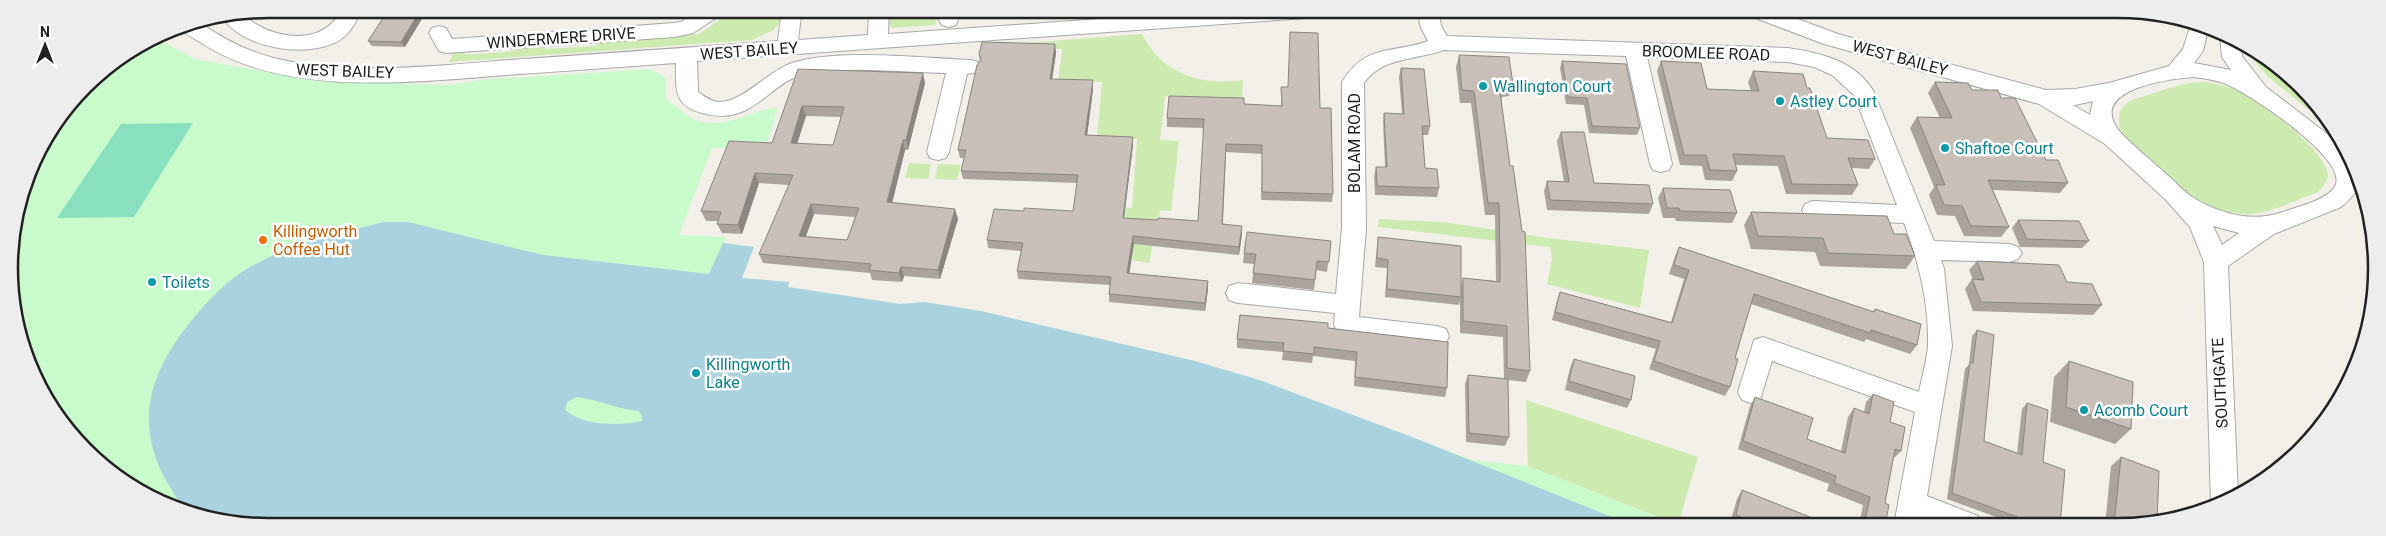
<svg xmlns="http://www.w3.org/2000/svg" width="2386" height="536" viewBox="0 0 2386 536" font-family="Roboto,sans-serif">
<style>
.grass{fill:#cdebb0}
.park{fill:#c8facc}
.pitch{fill:#88e0be}
.water{fill:#aad3df;fill-rule:evenodd}
.lines{fill:none;stroke-linecap:round;stroke-linejoin:round}
.minor-casing{stroke:#a9a9a9;stroke-width:2}
.minor{fill:#fff;fill-rule:evenodd}
.wall{fill:#aba49e;fill-rule:evenodd}
.shaded-wall{fill:#8b8681}
.building{fill:#c7bfb8;stroke:#8b8681;fill-rule:evenodd}
.culture-dot{fill:#0f9aa8;stroke:#fff;stroke-width:2}
.food-dot{fill:#e8710a;stroke:#fff;stroke-width:2}
.labels{text-anchor:middle;dominant-baseline:central;stroke-width:5;stroke-linejoin:round;paint-order:stroke}
.street-label{font-size:16px;fill:#222;stroke:#fff}
.culture-label{font-size:16px;fill:#0d838f;stroke:#fff;text-anchor:start}
.food-label{font-size:16px;fill:#c56008;stroke:#fff;text-anchor:start}
.rim{fill:none;stroke:#222;stroke-width:2.5}
</style>
<rect width="100%" height="100%" fill="#f2efe9"/>
<path class="grass" d="M736 9H779L781 20 774 30 752 40 449 62 454 52 462 51 466 55 513 51 518 47 541 45 546 49 594 46 602 41 699 34Z
M888 9 939 10 935 25 892 28 888 23Z
M1142 34C1162 74 1201 86 1243 80L1242 99 1165 96 1160 140 1179 141 1171 211 1160 210 1149 263 1132 260 1137 223 1107 222 1110 207 1132 208 1137 139 1097 138 1102 82H1058L1062 49 987 48 988 46Z
M2248 44 2324 110 2334 130 2267 76 2250 56Z
M2207 82C2221 85 2235 88 2247 95 2267 106 2329 154 2328 176 2327 183 2322 188 2318 192 2295 200 2269 215 2245 214 2228 213 2212 208 2197 200 2179 190 2134 152 2123 134 2118 126 2116 114 2124 106 2130 99 2142 97 2151 94 2170 88 2187 81 2207 82Z
M909 163 931 164 928 179 905 178Z
M938 164 961 165 957 180 935 179Z
M1379 219 1443 222 1549 238 1649 250 1640 308 1547 284 1552 259 1550 247 1378 227Z
M1526 400 1698 457 1678 525 1528 466Z"/>
<path class="park" d="M161 41 195 59 317 81 449 85 479 80 650 69 666 78V99C699 126 707 129 748 115 759 112 767 108 778 108L765 149 712 148 679 235 726 237 724 243 754 247 742 278 789 282 788 287 900 304 924 302 981 311 1195 361 1259 380 1472 460 1528 466 1677 525H234L138 492 63 426 22 351 9 251 36 153 97 73 141 46Z"/>
<path class="pitch" d="M193 123 134 217 57 218 121 124Z"/>
<path class="water" d="M384 222H408L543 255 709 274 723 243 754 247 742 278 789 282 788 287 900 304 924 302 981 311 1195 361 1259 380 1412 437 1632 525H234C223 521 192 514 184 507 177 500 172 490 167 482 134 424 149 375 188 325 203 306 221 286 242 272 284 245 337 234 384 222ZM577 397C600 400 617 409 639 411L642 416V421C619 426 583 426 565 410L567 402Z"/>
<g class="lines">
<defs>
<path id="minor" d="M342 9H362C356 21 352 32 340 40 309 59 243 49 223 18L242 14C270 39 323 49 342 9Z
M700 9H725L722 14 693 33 674 37 446 53 439 51 429 33 432 28 439 26 446 28 452 39 674 23 681 22Z
M779 9H799L801 16 798 40 868 35 869 9H889L888 34 1226 10H1330L1327 15 1320 17 697 61 698 92C704 96 710 101 718 102 742 103 768 71 792 63 836 48 922 58 971 60L978 62 981 67 978 72 967 74 949 152 946 158 938 160 930 158 927 152 946 73C901 72 853 66 809 73 768 80 755 128 702 113 673 105 676 89 676 63 619 67 563 71 506 75 412 82 283 98 200 42 193 38 183 33 179 26L199 22C222 38 246 51 274 58 347 76 434 66 509 60 598 54 688 48 778 41L781 16Z
M941 10H961L956 25 949 27 942 25 939 20Z
M1417 10H1437L1442 28 1447 36 1788 48C1821 53 1856 61 1874 92L1934 241 2010 244 2018 247 2022 253 2018 259 2010 262 1941 260 1944 269 1952 346 1927 496 1978 516 1982 525H1937L1923 519 1922 525H1894L1915 412 1772 361 1760 400 1751 403 1742 400 1738 392 1754 340 1763 337 1919 392C1922 377 1927 360 1928 345 1929 304 1919 262 1904 223L1813 219 1805 216 1802 210 1805 204 1813 201 1897 205 1854 95 1832 75 1814 67 1788 62 1647 57 1672 164 1669 170 1661 172 1653 170 1650 164 1626 56 1444 50C1416 60 1382 57 1364 83L1366 228 1359 317 1437 326 1446 329 1449 336 1446 343 1437 346 1346 335 1337 332 1334 325 1335 313 1238 303 1229 300 1226 293 1229 286 1238 283 1336 294 1342 228V82C1366 43 1392 54 1428 41L1421 28Z
M1747 11H1776L1838 34 2046 90 2075 89 2109 83 2169 66 2183 49 2191 24 2208 30 2203 51 2194 63 2231 70 2222 57 2220 37 2221 35 2241 41 2242 56 2266 87 2339 143 2358 180C2359 192 2349 200 2341 207L2274 234 2228 266 2238 496 2232 501 2213 506 2211 503 2204 262 2190 227 2165 199 2105 144 2039 104 1824 44 1750 16ZM2194 77C2204 78 2214 80 2224 83 2247 92 2345 156 2336 184 2332 196 2310 203 2301 206 2291 209 2281 213 2272 215 2245 221 2214 211 2192 197 2183 191 2175 181 2166 174 2151 160 2135 148 2121 133 2084 90 2167 79 2194 77ZM2093 101 2090 115 2073 105H2075ZM2213 226 2239 233 2222 245Z"/>
</defs>
<use href="#minor" class="minor-casing"/>
<use href="#minor" class="minor"/>
</g>
<path class="wall" d="M389 9 405 47 372 46 368 41Z
M462 9H552V13L485 17 482 12V10L463 12Z
M563 9H598L564 12Z
M840 9 838 17H812L811 11Z
M971 10H989L988 12 971 11Z
M1045 10H1065V13H1045Z
M1055 44 1056 53 1052 79 1093 89 1087 136 1133 137V145L1124 218 1158 220 1198 221 1204 128 1167 127V118L1244 104 1281 106V87L1320 108 1333 194 1332 202 1261 200 1262 154 1226 152 1223 224 1242 234 1239 255 1134 244 1129 273 1208 281V289L1205 311 1109 302V294L1110 285 1018 279 1017 271 1021 251 988 248 987 240 1024 211H1073L1077 183 963 179 961 171 964 158H960L958 150 980 61 979 54Z
M1459 55 1513 84 1509 96 1502 97 1501 101 1530 371 1526 382 1508 380 1509 437 1505 446 1466 442 1465 384 1468 375 1504 379 1503 337 1460 333V301L1459 305 1385 297 1387 268 1375 267 1377 246 1378 237 1461 285 1463 278 1496 281 1495 215H1485L1471 103H1460L1456 67Z
M1562 61 1640 128 1637 135 1589 133 1584 105 1566 104 1560 68Z
M1661 61 1707 89 1751 91 1748 82 1753 71 1807 88 1827 138 1875 159 1869 169 1852 168 1858 185 1852 195 1786 194 1778 166 1736 165 1737 171 1732 181 1705 180 1702 166 1680 165 1657 71Z
M1401 68 1430 126 1428 135H1422L1425 168 1439 188 1437 197 1375 195 1374 176 1376 167H1385L1383 122 1384 113 1402 114 1399 77Z
M798 69 925 83 908 150H905L892 203 958 219 940 279 904 276 902 282 872 280 870 273 763 263 759 254 789 185 759 183 742 234 722 233 717 224 718 221H706L701 211 772 143ZM806 116 841 117 833 145 797 144ZM814 214 855 217 847 240 806 237Z
M1935 82 1972 90 2001 98 2046 160 2068 183 2060 193 1993 190 2009 227 2001 237 1964 236 1955 216 1937 215 1929 195 1934 187 1910 128 1917 117 1940 118 1928 93Z
M1561 132 1594 183 1653 204 1649 214 1547 210 1544 191 1547 181 1564 182 1557 141Z
M1663 188 1737 213 1732 223 1676 221 1675 218H1663L1658 198Z
M1751 212 1894 234 1915 256 1906 269 1820 266 1815 252 1751 249 1744 225Z
M2018 220 2089 241 2082 248 2020 247 2012 228Z
M1331 241 1327 272 1316 270 1314 290 1252 283 1254 264 1243 263 1244 253Z
M1679 247 1873 312 1875 309 1917 345 1910 354 1866 339 1864 342 1751 304 1735 358 1730 387 1725 396 1649 369 1656 349 1552 320 1557 301 1560 292 1671 322 1684 279 1669 274 1675 256Z
M1977 261 2067 282 2102 305 2093 315 1973 311 1965 289 1972 279 1973 280 1969 270Z
M1328 328 1447 388 1445 397 1354 386 1355 361 1313 356 1312 363 1282 360 1283 352 1237 348V339Z
M1977 330 1984 441 2017 453 2022 409 2027 403 2060 525H2018L1947 499 1965 369 1969 364 1972 336Z
M1574 359 1631 400 1627 408 1565 390 1570 368Z
M2069 361 2131 429 2115 444 2050 422 2054 377Z
M1873 394 1890 422 1901 451 1893 459 1885 503V525H1859L1863 505 1827 491 1829 484 1738 449 1750 406 1755 397 1807 439 1841 451 1848 417 1854 408 1864 412 1866 402Z
M2121 457 2152 525H2105L2111 466Z
M1742 490 1830 525H1734L1730 523 1737 499Z"/>
<path class="shaded-wall" d="M421 9H428L405 47 401 42Z
M837 9H840L838 17 836 12Z
M1055 44 1056 53 1051 87 1050 79Z
M923 73 925 83 908 150 906 140Z
M1093 80V89L1086 144 1085 135Z
M802 106 806 116 794 153 791 143Z
M1133 137V145L1123 226V218Z
M903 140 905 150 890 212 887 202Z
M755 173 759 183 742 234 738 225Z
M811 204 814 214 802 246 799 236Z
M955 209 958 219 940 279 938 270Z
M1242 226V234L1239 255V247Z
M1133 236 1134 244 1128 281 1127 273Z
M901 267 904 276 902 282 899 273Z
M1208 281V289L1205 311V303Z"/>
<path class="building" d="M389 9H421L401 42 368 41Z
M483 9H525L482 12Z
M812 9H837L836 12 811 11Z
M1290 32 1318 33 1320 108H1331L1333 194 1262 192V145L1226 144 1222 224 1242 226 1239 247 1133 236 1127 273 1208 281 1205 303 1109 294 1111 277 1017 271 1023 243 987 240 994 209 1024 211V208L1073 211 1078 175 961 171 966 150H958L977 65 981 59 979 54 982 42 1055 44 1050 79 1093 80 1085 135 1133 137 1123 218 1158 220V218L1198 221 1204 119 1167 118 1169 96 1244 98V104L1282 106 1281 87H1288Z
M1459 55 1509 57 1513 84 1503 85 1504 92H1500L1510 166H1513L1522 231 1525 232 1530 371 1507 368V326L1463 321V278L1500 282V261L1499 203H1488L1474 91 1462 90Z
M1562 61 1626 64 1640 128 1592 126 1587 98 1568 97Z
M1661 61 1701 63 1707 89 1759 91 1753 71 1803 74 1807 88H1810L1827 138 1868 140 1875 159 1848 158 1858 185 1792 184 1784 156 1733 154 1737 171 1710 170 1706 155H1684Z
M1401 68 1424 69 1430 126H1422L1425 168 1437 169 1439 188 1377 186 1376 167H1387L1384 113 1404 114Z
M798 69 923 73 906 140H903L887 202 955 209 938 270 901 267 899 273 869 270 871 264 759 254 793 175 755 173 738 225 717 224 721 212 701 211 729 141 772 143ZM802 106 844 107 833 145 791 143ZM811 204 859 208 847 240 799 236Z
M1935 82 1968 83 1972 90H1998L2001 98H2015L2046 160H2058L2068 183 1988 180 2009 227 1971 226 1962 206 1944 205 1936 185H1945L1917 117 1952 118Z
M1561 132H1584L1594 183 1649 185 1653 204 1550 200 1547 181 1569 182Z
M1663 188 1730 190 1737 213 1680 211 1679 208H1667Z
M1751 212 1887 216 1894 234H1906L1915 256 1828 253 1823 238 1758 236Z
M2018 220 2079 221 2089 241 2027 239Z
M1247 232 1331 241 1329 262 1317 261 1315 280 1253 273 1256 254 1244 253Z
M1378 237 1461 246V297L1387 289 1388 260 1377 258Z
M1679 247 1874 312 1875 309 1921 324 1917 345 1871 330 1870 333 1754 294 1735 358 1738 359 1730 387 1654 361 1660 341 1555 312 1560 292 1672 323 1689 270 1674 265Z
M1977 261 2059 265 2067 282 2092 284 2102 305 1981 302 1972 279 1984 280Z
M1240 315 1328 323V328L1448 342 1447 388 1355 377 1357 352 1314 347V354L1283 351 1284 343 1237 339Z
M1977 330 1994 335 1984 441 2022 455 2027 403 2048 410 2043 462 2065 470 2060 525H2039L1952 493 1970 362 1973 363Z
M1574 359 1635 376 1631 400 1569 381Z
M2069 361 2133 382 2131 429 2066 407Z
M1468 375 1508 379 1509 437 1469 433Z
M1873 394 1894 402 1890 422 1905 427 1901 451 1895 449 1885 503 1889 505 1885 525H1864L1870 497 1834 483 1836 476 1743 441 1755 397 1813 418 1807 439 1845 453 1854 408 1869 414Z
M2121 457 2159 471 2157 523 2152 525H2114Z
M1742 490 1830 525H1761L1736 515Z"/>
<g class="culture-dot">
<circle cx="1483" cy="86" r="5"/>
<circle cx="1780" cy="101" r="5"/>
<circle cx="1945" cy="148" r="5"/>
<circle cx="152" cy="282" r="5"/>
<circle cx="696" cy="373" r="5"/>
<circle cx="2084" cy="410" r="5"/>
</g>
<circle class="food-dot" cx="263" cy="240" r="5"/>
<g class="labels">
<g class="street-label">
<text transform="translate(561 38) rotate(-4)">WINDERMERE DRIVE</text>
<text transform="translate(749 51) rotate(-4)">WEST BAILEY</text>
<text transform="translate(1706 53) rotate(2)">BROOMLEE ROAD</text>
<text transform="translate(1900 58) rotate(15)">WEST BAILEY</text>
<text transform="translate(345 71) rotate(2)">WEST BAILEY</text>
<text transform="translate(1354 143) rotate(-90)">BOLAM ROAD</text>
<text transform="translate(2220 383) rotate(-93)">SOUTHGATE</text>
</g>
<g class="culture-label">
<text x="1493" y="86">Wallington Court</text>
<text x="1790" y="101">Astley Court</text>
<text x="1955" y="148">Shaftoe Court</text>
<text x="162" y="282">Toilets</text>
<text x="706" y="364">Killingworth<tspan x="706" dy="18">Lake</tspan></text>
<text x="2094" y="410">Acomb Court</text>
</g>
<g class="food-label">
<text x="273" y="231">Killingworth<tspan x="273" dy="18">Coffee Hut</tspan></text>
</g>
</g>
<path d="M0 0H2386V536H0ZM268 18H2118A250 250 0 0 1 2368 268V268A250 250 0 0 1 2118 518H268A250 250 0 0 1 18 268V268A250 250 0 0 1 268 18Z" fill="#ededed" fill-rule="evenodd"/>
<path class="rim" d="M268 18H2118A250 250 0 0 1 2368 268V268A250 250 0 0 1 2118 518H268A250 250 0 0 1 18 268V268A250 250 0 0 1 268 18Z"/>
<g transform="translate(45 45)" stroke="#ffffff" stroke-width="4" paint-order="stroke">
<path d="M0-4L9 19L0 12L-9 19Z" fill="#222222"/>
<text y="-8" font-size="14" font-weight="bold" text-anchor="middle" fill="#222222">N</text>
</g>
</svg>
